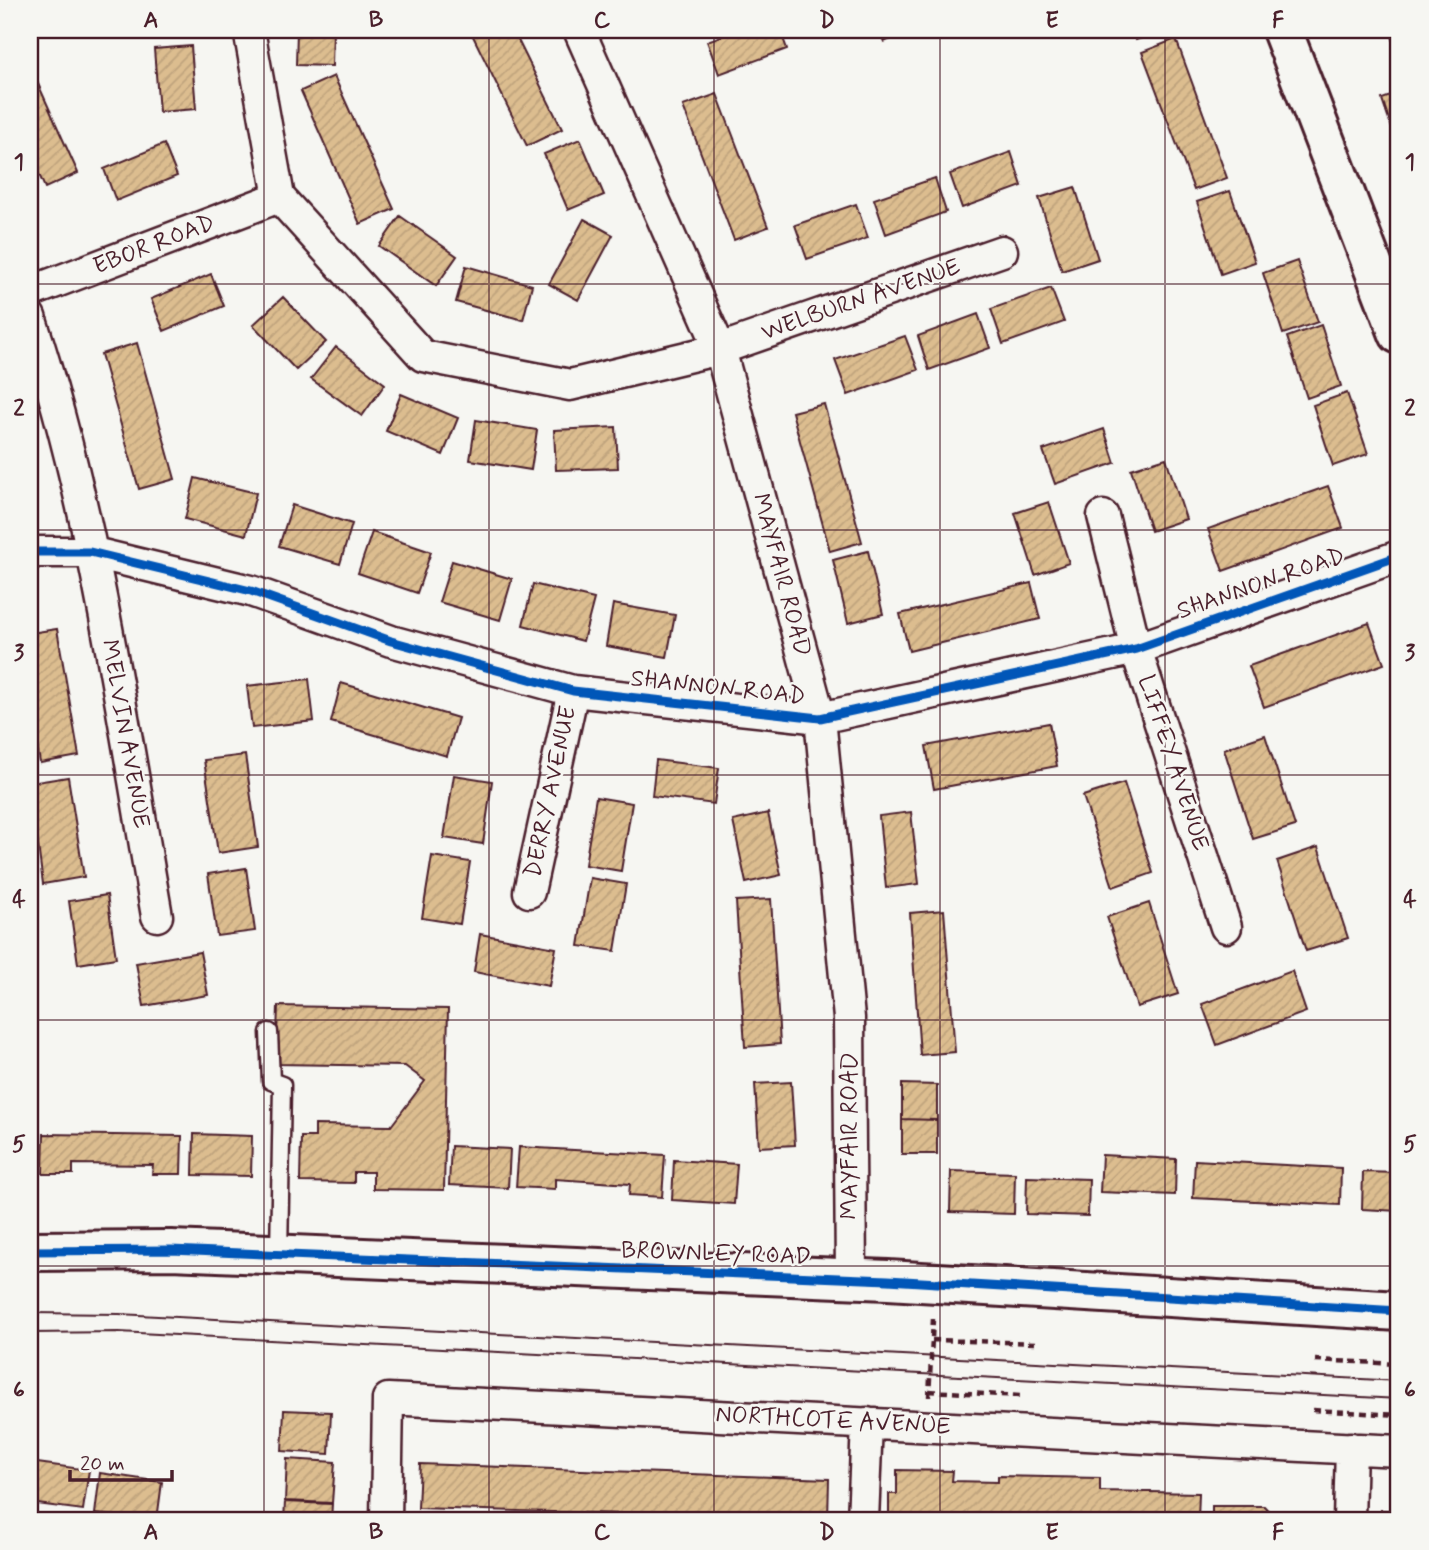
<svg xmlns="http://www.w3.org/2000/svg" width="1429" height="1550" viewBox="0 0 1429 1550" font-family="Mynerve,sans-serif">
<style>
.building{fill:url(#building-hatch);stroke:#4a1f2b;stroke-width:2}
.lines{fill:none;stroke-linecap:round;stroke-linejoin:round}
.service-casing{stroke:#4a1f2b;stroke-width:21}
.minor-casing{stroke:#4a1f2b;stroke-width:35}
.tertiary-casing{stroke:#4a1f2b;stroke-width:44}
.path{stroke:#4a1f2b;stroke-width:4.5;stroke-dasharray:7 5;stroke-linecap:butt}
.service{stroke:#f6f6f2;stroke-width:16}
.minor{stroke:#f6f6f2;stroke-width:30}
.tertiary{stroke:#f6f6f2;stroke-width:38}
.tram{stroke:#4a1f2b;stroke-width:2}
.cycleway-casing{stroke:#f6f6f2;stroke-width:13}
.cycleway{stroke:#0057b8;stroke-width:9}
.grid{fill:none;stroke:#4a1f2b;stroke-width:2;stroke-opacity:0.55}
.labels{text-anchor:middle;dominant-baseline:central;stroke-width:5;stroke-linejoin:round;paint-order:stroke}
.street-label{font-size:24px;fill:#4a1f2b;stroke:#f6f6f2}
.neatline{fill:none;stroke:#4a1f2b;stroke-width:2.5}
.grid-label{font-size:23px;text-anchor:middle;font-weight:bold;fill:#4a1f2b}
</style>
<defs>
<pattern id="building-hatch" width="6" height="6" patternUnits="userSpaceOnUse" patternTransform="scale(1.75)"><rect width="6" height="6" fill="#dcbd8f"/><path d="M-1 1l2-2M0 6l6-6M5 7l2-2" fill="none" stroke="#bea27c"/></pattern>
</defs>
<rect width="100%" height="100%" fill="#f6f6f2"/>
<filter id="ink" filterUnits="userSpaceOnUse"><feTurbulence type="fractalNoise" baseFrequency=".0143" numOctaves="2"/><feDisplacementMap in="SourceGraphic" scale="14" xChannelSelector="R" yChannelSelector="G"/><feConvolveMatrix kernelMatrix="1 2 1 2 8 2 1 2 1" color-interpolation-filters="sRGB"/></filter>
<g filter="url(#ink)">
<path class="building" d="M297 30H333L332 66 296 65Z
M470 30H513L562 129 527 146Z
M738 30H780L787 49 719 74 707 41Z
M789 30H816L793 39Z
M879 30H913L884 42Z
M1133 30H1165L1136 40Z
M1390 30H1399V56Z
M1176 39 1227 178 1194 190 1142 52Z
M191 46 196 109 159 112 154 49Z
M30 66 78 173 45 188 30 154Z
M334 76 394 209 360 224 301 91Z
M1399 93V149L1382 99Z
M717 94 768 227 734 240 683 106Z
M580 139 604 195 568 210 544 154Z
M164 144 177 176 116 201 104 169Z
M1011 152 1022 186 962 208 950 174Z
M935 178 946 212 886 234 874 199Z
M1075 187 1098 259 1062 271 1039 198Z
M1230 191 1255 262 1221 274 1197 202Z
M856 204 868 238 807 259 795 225Z
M400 216 457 256 436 286 379 246Z
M584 219 613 235 578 300 549 284Z
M1297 261 1318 322 1283 334 1263 273Z
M466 266 532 285 523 320 456 302Z
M211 274 224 306 164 331 151 299Z
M1051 288 1064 322 1003 344 991 309Z
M283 297 326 342 296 370 253 325Z
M978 314 990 348 929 370 918 336Z
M1321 325 1341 386 1307 398 1287 337Z
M905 336 918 370 848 395 835 360Z
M137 343 175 479 139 489 101 354Z
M336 347 385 384 362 416 311 379Z
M1347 393 1368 454 1333 466 1313 405Z
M401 394 458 418 443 455 386 431Z
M824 404 862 542 830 551 792 412Z
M476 420 537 430 531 470 470 460Z
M616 427 618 468 556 470 554 430Z
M1104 429 1115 463 1055 484 1043 450Z
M1166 458 1186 519 1151 531 1131 469Z
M195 478 256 493 246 535 185 519Z
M1328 486 1343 528 1223 571 1208 529Z
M1049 502 1069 563 1035 575 1015 513Z
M292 505 352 524 340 564 279 546Z
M372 532 431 552 417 593 358 573Z
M868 551 883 614 848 623 833 560Z
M452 561 512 579 500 620 439 602Z
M1031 583 1040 619 909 651 900 614Z
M533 584 594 599 583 641 523 625Z
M613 604 675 615 667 657 606 646Z
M1369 623 1384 664 1264 707 1249 666Z
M57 629 79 756 40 763 30 704V633Z
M309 679 314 721 252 728 247 686Z
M341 683 458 718 447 756 331 722Z
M1049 723 1057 766 934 789 926 746Z
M1265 735 1295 826 1253 839 1224 749Z
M245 755 258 847 218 853 204 760Z
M656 760 719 768 714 804 652 796Z
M454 775 492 781 483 844 444 838Z
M68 777 84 877 43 884 30 783Z
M1124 783 1153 873 1113 887 1083 796Z
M596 797 632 803 621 871 585 865Z
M911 812 919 884 886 888 879 816Z
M768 813 781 875 746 883 733 821Z
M1318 847 1348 938 1306 951 1277 861Z
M432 856 470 862 460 924 422 918Z
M246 868 255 931 217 936 208 874Z
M590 878 626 884 615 951 579 946Z
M107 895 116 958 78 964 69 901Z
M771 899 780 1044 745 1047 736 901Z
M1149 903 1178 994 1137 1007 1107 917Z
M944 910 955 1052 920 1055 910 913Z
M480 934 556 948 549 986 474 972Z
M200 952 208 995 144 1006 136 963Z
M1292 971 1306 1012 1217 1045 1202 1004Z
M278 1006 448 1009 444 1190 373 1189V1172H354V1183L300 1182 301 1137H315V1125L391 1126 425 1081 405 1066 276 1064Z
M791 1082 795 1145 759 1147 755 1084Z
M902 1084 937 1085V1120L902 1119Z
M902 1119 937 1120V1154H902Z
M44 1134 182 1136 181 1174H152L153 1165 73 1164V1174H43Z
M194 1134 252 1136 251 1176 193 1175Z
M451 1146 510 1149 508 1188 449 1185Z
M519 1147 665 1155 662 1197 629 1195 630 1184 555 1179V1189L516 1187Z
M1102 1155 1176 1159 1175 1195 1100 1192Z
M674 1160 737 1164 734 1204 672 1200Z
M1195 1160 1341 1168 1340 1205 1193 1198Z
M951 1171 1015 1173 1014 1214 950 1212Z
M1363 1172 1399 1173V1211L1362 1209Z
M1027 1177 1089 1179 1088 1216 1026 1214Z
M284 1410 331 1412 329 1454 282 1451Z
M287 1459 335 1462 332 1503 285 1501Z
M30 1462 89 1470 83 1510 30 1503Z
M420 1464 829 1479 828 1520 418 1508Z
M897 1470 953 1471 952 1481 998 1482V1476L1100 1478V1491L1199 1493 1198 1520H889V1494H897Z
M100 1473 162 1482 157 1520 95 1514Z
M285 1502 332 1504 331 1520H284Z
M1212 1506H1264L1277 1520H1212Z
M1381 1510 1399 1511V1520H1380Z"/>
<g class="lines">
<defs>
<path id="service" d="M269 1032 271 1081 282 1085 279 1254"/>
<path id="minor" d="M249 30 279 197 423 356 570 385 720 349 1002 251
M579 30 720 349 820 718 849 1018 851 1279
M30 292 279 197
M30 317C94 511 122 715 157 916
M1103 516 1136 649 1226 927
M30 552H90L251 591 391 641 573 691 820 718 1136 649 1399 556
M529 892 573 691
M386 1520 388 1399 1399 1451
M863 1520 867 1423
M1349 1520 1351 1448"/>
<path id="tertiary" d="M1282 30 1399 334
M30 1251 171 1250 888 1280 1399 1311"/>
</defs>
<use href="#service" class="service-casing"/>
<use href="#minor" class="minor-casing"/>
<use href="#tertiary" class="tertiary-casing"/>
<path class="path" d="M932 1340 1039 1343
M1315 1360 1399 1364
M929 1391 1021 1396
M929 1397 933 1319
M1313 1410 1399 1415"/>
<use href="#service" class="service"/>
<use href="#minor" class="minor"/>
<use href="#tertiary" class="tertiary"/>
<path class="tram" d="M30 1313 119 1314 1399 1381
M30 1333 119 1332 1399 1399"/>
<defs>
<path id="cycleway" d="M30 552H90L251 591 391 641 573 691 820 718 1136 649 1399 556
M30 1251 171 1250 888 1280 1399 1311"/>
</defs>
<use href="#cycleway" class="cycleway-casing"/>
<use href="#cycleway" class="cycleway"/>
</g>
</g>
<path class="grid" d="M264 30V1520M489 30V1520M714 30V1520M940 30V1520M1165 30V1520M30 284H1399M30 530H1399M30 775H1399M30 1020H1399M30 1266H1399"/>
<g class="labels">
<g class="street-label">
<text transform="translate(154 245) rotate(-21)">EBOR ROAD</text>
<text transform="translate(861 300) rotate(-19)">WELBURN AVENUE</text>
<text transform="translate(781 575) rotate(75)">MAYFAIR ROAD</text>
<text transform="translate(1261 584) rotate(-19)">SHANNON ROAD</text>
<text transform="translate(718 688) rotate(6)">SHANNON ROAD</text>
<text transform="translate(125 734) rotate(80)">MELVIN AVENUE</text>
<text transform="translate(1173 763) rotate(72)">LIFFEY AVENUE</text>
<text transform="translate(551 792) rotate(-78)">DERRY AVENUE</text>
<text transform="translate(850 1136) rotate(-90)">MAYFAIR ROAD</text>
<text transform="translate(716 1254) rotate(2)">BROWNLEY ROAD</text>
<text transform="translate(833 1421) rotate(3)">NORTHCOTE AVENUE</text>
</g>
</g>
<rect width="1429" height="1550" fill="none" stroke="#f6f6f2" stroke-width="77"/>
<path d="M70 1470v10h102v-10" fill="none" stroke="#4a1f2b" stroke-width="3.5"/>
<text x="80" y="1470" font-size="21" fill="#4a1f2b" stroke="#f6f6f2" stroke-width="5" paint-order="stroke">20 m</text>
<rect x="38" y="38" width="1352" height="1474" class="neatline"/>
<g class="grid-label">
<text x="151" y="27">A</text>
<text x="376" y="27">B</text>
<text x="602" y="27">C</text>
<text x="827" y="27">D</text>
<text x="1052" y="27">E</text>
<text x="1278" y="27">F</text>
<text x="19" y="169">1</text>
<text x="1410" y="169">1</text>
<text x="19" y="415">2</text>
<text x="1410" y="415">2</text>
<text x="19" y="660">3</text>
<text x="1410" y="660">3</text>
<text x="19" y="906">4</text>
<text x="1410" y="906">4</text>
<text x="19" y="1151">5</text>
<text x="1410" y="1151">5</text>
<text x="19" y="1397">6</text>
<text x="1410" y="1397">6</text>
<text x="151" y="1539">A</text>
<text x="376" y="1539">B</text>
<text x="602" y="1539">C</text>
<text x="827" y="1539">D</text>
<text x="1052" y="1539">E</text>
<text x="1278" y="1539">F</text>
</g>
</svg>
